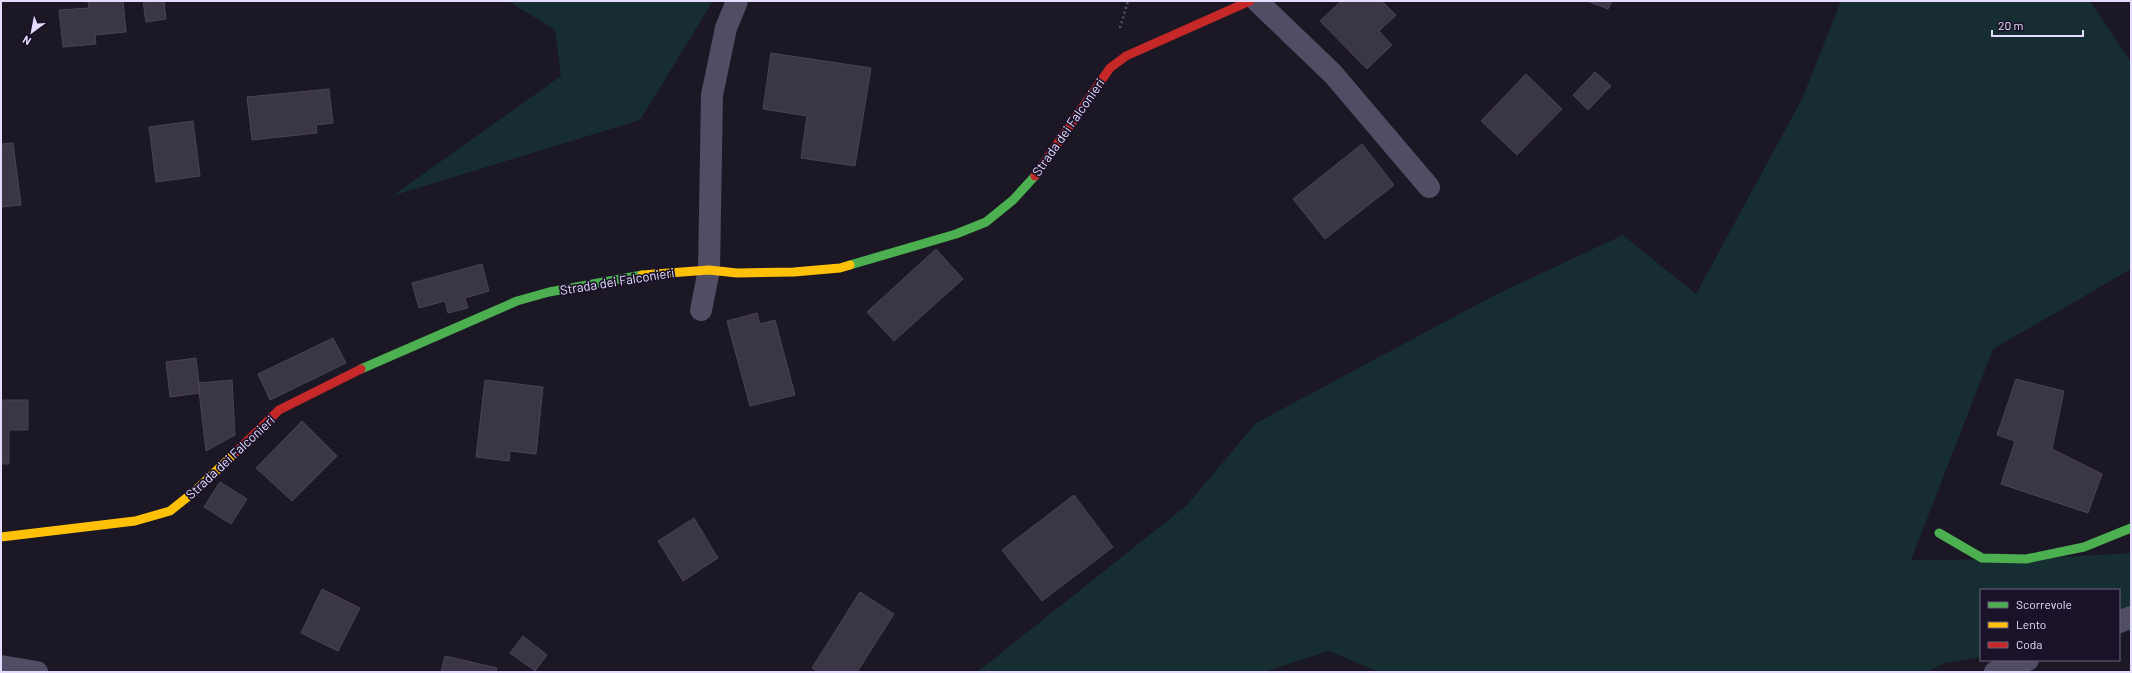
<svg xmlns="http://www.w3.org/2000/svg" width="2132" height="673" viewBox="0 0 2132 673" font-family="Barlow,sans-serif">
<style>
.green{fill:#162d31}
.building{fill:#3b3645;stroke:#494356}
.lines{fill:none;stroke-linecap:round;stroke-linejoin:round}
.path{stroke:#4d5665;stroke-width:2.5;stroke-dasharray:2 3;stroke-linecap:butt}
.street{stroke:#514d64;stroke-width:22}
.fast{stroke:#4caf50;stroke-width:9}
.slow{stroke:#ffc107;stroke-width:9}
.jam{stroke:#c62828;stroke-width:9}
.labels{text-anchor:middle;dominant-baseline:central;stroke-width:3.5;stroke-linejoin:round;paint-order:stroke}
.street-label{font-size:13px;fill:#e5dcfd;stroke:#1a1229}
</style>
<rect width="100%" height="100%" fill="#1b1724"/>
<path class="green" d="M508 1H713L640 120 392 196 561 76 555 30Z
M1841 1H2090L2131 62V269L1993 349 1911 560 2026 559 2131 553V631L2119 633V590H1981V657L1945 663 1927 672H1379L1329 651 1264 672H977L1186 506 1256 423 1493 296 1623 235 1696 294 1802 99Z"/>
<path class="building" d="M88 1H123L126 32 95 35 96 44 63 47 59 10 89 8Z
M143 1H170L164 2 166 19 146 22Z
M1341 1H1382L1396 15 1379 31 1392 45 1367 69 1320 21Z
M1587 1H1612L1608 9Z
M771 53 871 68 855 166 801 158 807 116 763 109Z
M1595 72 1611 86 1588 110 1573 95Z
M1526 74 1562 109 1517 155 1481 121Z
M329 89 333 123 316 125 317 133 252 140 247 97Z
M193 121 200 176 156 182 149 127Z
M13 143 21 205 1 207V144Z
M1362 144 1394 185 1325 239 1293 199Z
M936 249 963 279 894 341 867 312Z
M482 264 489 291 465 298 468 308 448 313 445 301 419 308 412 283Z
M757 313 760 324 775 320 795 395 750 406 727 321Z
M333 338 346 363 270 400 258 374Z
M196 358 200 393 170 397 166 362Z
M2016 379 2064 391 2052 449 2102 474 2088 513 2001 484 2015 441 1997 435Z
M232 380 235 435 206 451 198 383Z
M485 380 543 387 536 454 510 451 509 461 476 457Z
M1 400H28V430H9V464H1Z
M302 421 337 456 292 501 256 468Z
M220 482 247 499 231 524 204 507Z
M1074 495 1113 547 1042 601 1002 550Z
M694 518 718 558 683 581 658 541Z
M322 589 360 608 338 651 301 633Z
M860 592 894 614 857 672H819L812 668Z
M523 636 547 655 535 671 510 653Z
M445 656 497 668 496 672H441Z"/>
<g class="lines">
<path class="path" d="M1120 28 1128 1"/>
<path class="street" d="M1257 1 1333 74 1429 187
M701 310 709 270 712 95 726 28 737 1
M2119 622 2131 617
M1 666 37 672
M1995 672 2028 660"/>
<path class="fast" d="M850 265 956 234 986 222 1013 200 1035 176
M361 369 517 301 549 292 642 275
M1939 533 1982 558 2026 559 2084 547 2131 528"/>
<path class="slow" d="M642 275 709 270 737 273 794 272 840 268 850 265
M1 537 135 521 170 511 195 491 235 453"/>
<path class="jam" d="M1035 176 1110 68 1126 56 1250 1
M235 453 279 410 361 369"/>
</g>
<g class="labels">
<g class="street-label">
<text transform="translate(1068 127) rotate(-55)">Strada dei Falconieri</text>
<text transform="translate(617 281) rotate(-9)">Strada dei Falconieri</text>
<text transform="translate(230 457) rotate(-43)">Strada dei Falconieri</text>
</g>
</g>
<rect width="2132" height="673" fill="none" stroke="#e5dcfd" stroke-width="4"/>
<rect x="1980" y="589" width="140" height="72" fill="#1a1229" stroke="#6b637e"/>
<rect x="1988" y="602" width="20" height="6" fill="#4caf50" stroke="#6b637e"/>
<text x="2016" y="609" font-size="12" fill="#e5dcfd">Scorrevole</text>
<rect x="1988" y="622" width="20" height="6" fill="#ffc107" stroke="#6b637e"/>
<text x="2016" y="629" font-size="12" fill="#e5dcfd">Lento</text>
<rect x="1988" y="642" width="20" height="6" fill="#c62828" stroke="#6b637e"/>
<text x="2016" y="649" font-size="12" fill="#e5dcfd">Coda</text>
<g transform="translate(32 32) rotate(212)" stroke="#1a1229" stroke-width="3" paint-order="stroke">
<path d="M0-3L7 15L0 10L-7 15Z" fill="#e5dcfd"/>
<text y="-6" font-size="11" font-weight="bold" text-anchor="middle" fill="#e5dcfd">N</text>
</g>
<path d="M1992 30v6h91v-6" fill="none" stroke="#e5dcfd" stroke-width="2"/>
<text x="1998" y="30" font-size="12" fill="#e5dcfd" stroke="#1a1229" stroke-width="3" paint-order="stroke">20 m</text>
</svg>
